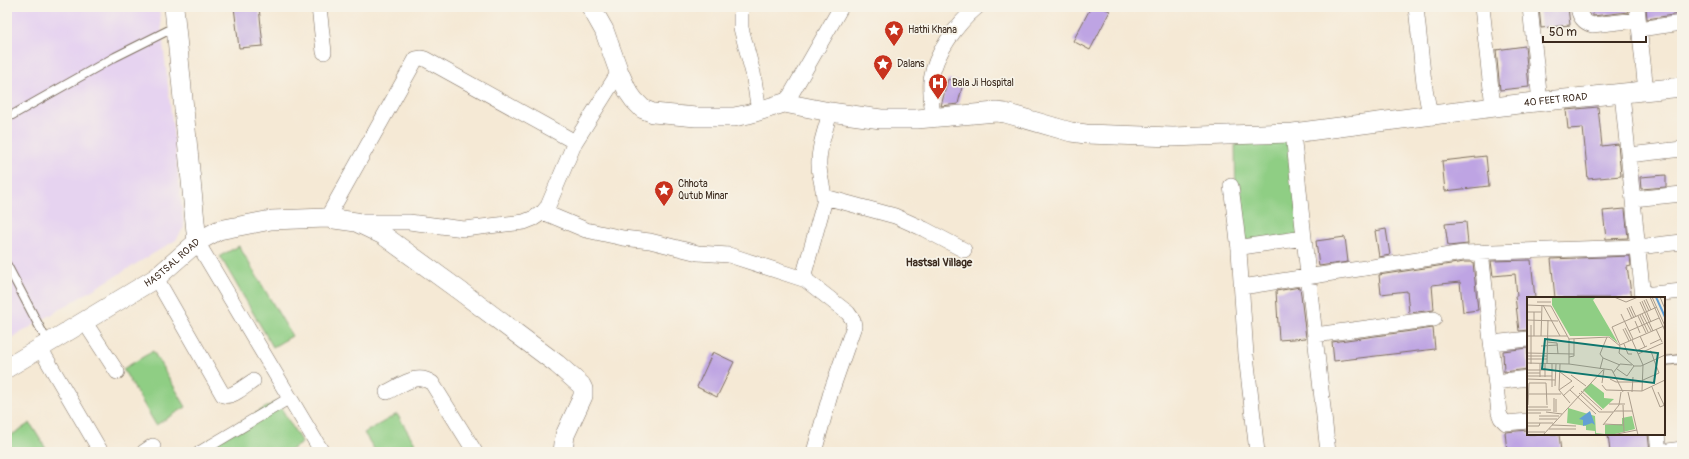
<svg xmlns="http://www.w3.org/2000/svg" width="1689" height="459" viewBox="0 0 1689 459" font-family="Pangolin,sans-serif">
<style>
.built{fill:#e6d3f0}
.green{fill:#8fce84;stroke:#657c51}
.building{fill:#bea4e3}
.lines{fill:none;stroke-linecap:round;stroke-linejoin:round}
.service-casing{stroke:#7c6d5e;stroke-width:10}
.pedestrian-casing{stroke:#7c6d5e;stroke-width:12}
.minor-casing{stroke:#7c6d5e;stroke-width:16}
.tertiary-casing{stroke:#7c6d5e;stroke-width:20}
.service{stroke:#fff;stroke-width:8}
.pedestrian{stroke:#fff;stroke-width:11}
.minor{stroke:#fff;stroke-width:15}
.tertiary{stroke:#fff;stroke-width:19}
.labels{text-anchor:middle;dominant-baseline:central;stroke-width:3.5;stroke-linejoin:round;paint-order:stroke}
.poi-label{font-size:10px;fill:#3b2a1e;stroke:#f7f3e8;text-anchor:start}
.street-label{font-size:10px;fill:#3b2a1e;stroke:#f7f3e8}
.neighbourhood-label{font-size:11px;font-weight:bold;fill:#3b2a1e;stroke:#f7f3e8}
.inset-river{fill:none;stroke:#63a0d4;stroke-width:2}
.inset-road{fill:none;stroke:#ab9d8c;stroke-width:1}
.view{fill:#0f766e;fill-opacity:0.15;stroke:#0f766e;stroke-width:2}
.inset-edge{fill:none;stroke:#3b2a1e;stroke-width:2}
</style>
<rect width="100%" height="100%" fill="#f7f3e8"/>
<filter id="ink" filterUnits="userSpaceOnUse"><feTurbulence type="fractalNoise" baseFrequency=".025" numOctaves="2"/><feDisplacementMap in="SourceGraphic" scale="8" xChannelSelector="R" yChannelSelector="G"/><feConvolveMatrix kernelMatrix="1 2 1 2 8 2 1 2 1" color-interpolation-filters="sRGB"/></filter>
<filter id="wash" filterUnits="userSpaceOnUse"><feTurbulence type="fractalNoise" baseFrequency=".012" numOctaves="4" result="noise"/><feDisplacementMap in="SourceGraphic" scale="16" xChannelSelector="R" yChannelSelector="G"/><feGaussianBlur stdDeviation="0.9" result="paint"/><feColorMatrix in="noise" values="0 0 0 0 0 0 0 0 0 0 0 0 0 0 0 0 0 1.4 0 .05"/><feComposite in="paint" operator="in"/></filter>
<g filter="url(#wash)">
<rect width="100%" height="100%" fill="#f5e9d5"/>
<path class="built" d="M7 7H159L184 227 176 240 7 341Z"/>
<path class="green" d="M1292 136 1300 237 1241 244 1236 209 1235 142Z
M239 246 292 336 273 347 220 256Z
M153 351 186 407 156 425 123 369Z
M277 401 302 443 287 452H190Z
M397 414 420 452H376L364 433Z
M30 423 48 452H7V438Z"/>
<g id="blocks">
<path class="building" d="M234 7H259L263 46 239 48Z
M1091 7H1101L1110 11 1090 50 1073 41Z
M1539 7H1568L1570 25 1541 28Z
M1592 7H1627L1628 12 1593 16Z
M1646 7H1678L1679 14 1647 19Z
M1525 46 1529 87 1500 90 1496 50Z
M948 79 963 83 958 104 941 106Z
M1598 107 1602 146 1618 144 1621 176 1588 179 1583 128 1568 129 1566 110Z
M1486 156 1489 186 1445 191 1442 161Z
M1666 175V187L1641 189 1640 177Z
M1625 209 1628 238 1606 239 1603 211Z
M1466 222 1468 244 1448 246 1445 224Z
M1386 229 1390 255 1379 257 1375 231Z
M1345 237 1348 262 1319 266 1316 241Z
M1630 256 1631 266 1627 267 1632 298H1555L1551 259Z
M1531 260 1535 298H1527L1528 330 1519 331 1515 296H1517L1515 274 1493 276 1491 261Z
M1464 262H1473L1478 310 1463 312 1460 282 1432 285 1434 310 1409 313 1407 291 1381 294 1379 275Z
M1300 287 1306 338 1279 340 1276 291Z
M1433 328 1435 349 1334 361 1332 342Z
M1528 348V369L1504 372 1503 351Z
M713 352 734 362 717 397 697 387Z
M1528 430V434H1559L1561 452H1507L1505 432Z
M1608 434H1648L1650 452H1610Z"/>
</g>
</g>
<g filter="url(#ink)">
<use href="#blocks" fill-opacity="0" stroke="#7c6d5e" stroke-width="1"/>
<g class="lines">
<defs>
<path id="service" d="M7 118 115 57 175 27
M7 265 48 343
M1664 361 1682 359"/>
<path id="pedestrian" d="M199 452 290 398"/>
<path id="minor" d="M319 7 324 52
M741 7V28L753 73 759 111
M1416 7 1424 83 1430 115
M1482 7 1493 107
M1530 7 1540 102
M1578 7C1579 16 1583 22 1592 25L1638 20
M1637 7 1646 91
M1639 29 1682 23
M1622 94 1643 298
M784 103 790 96 841 7
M933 118C932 106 930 92 931 80 935 53 957 24 977 7
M1293 133 1304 238 1328 452
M1629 155 1682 149
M1231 186 1239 249
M825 197 895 216 924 229 964 250
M1633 199 1682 194
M543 212 586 230 623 238 650 241 698 253 729 255 806 280
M327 218 416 59 422 58 425 59 575 142
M357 222H409L464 229 524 222 534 218 543 212 548 206 575 142 619 72
M197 242 322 452
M1481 252 1499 413 1501 418 1506 423 1528 421
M156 278 223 395C232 398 245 386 253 381
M1242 287 1463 253 1638 247 1682 242
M1643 295 1682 291
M84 321 117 372
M1315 335 1434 319
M1492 343 1528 339
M40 348 101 452
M1496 382 1528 378
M387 392C402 385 417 372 432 383L475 452
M1657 434 1659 452
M144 452 153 446
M814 452 831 392 854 326 853 320 848 313 807 281 804 274 824 203C825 190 819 178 819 165 818 148 826 129 830 112
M1257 452 1246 355 1239 251 1242 247 1304 238
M1661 452 1682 449"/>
<g id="tertiary">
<path d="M174 7 197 242"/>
<path id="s1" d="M591 7 604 30 619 72 627 90 634 100 643 109 653 113 696 117H734L749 114 784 103 830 112 881 119H917L996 112 1005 113 1071 132 1086 134 1173 137 1227 135 1293 133 1526 103 1682 87"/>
<path id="s2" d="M7 368 156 278 197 242 219 230 271 220 327 218 356 222 383 235 460 291 557 364 581 385 583 389V396L565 435 563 452"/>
</g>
</defs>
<use href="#service" class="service-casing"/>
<use href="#pedestrian" class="pedestrian-casing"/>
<use href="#minor" class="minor-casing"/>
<use href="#tertiary" class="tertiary-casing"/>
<use href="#service" class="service"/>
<use href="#pedestrian" class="pedestrian"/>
<use href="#minor" class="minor"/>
<use href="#tertiary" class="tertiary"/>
</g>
</g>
<defs>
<symbol id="sight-pin" viewBox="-11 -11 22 30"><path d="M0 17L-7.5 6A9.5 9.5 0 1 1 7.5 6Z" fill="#c8321e" stroke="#f7f3e8"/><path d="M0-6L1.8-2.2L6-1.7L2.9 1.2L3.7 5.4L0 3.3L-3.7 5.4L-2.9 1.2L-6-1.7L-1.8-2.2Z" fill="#fff"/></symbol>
<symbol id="hospital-pin" viewBox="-11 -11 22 30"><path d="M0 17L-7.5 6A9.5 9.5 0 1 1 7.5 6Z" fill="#c8321e" stroke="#f7f3e8"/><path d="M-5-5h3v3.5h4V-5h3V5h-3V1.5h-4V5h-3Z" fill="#fff"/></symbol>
</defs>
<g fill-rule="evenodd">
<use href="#sight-pin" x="883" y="19" width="22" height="30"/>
<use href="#sight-pin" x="872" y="53" width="22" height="30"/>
<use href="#hospital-pin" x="927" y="72" width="22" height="30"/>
<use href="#sight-pin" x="653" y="179" width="22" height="30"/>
</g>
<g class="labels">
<g class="poi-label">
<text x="908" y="30">Hathi Khana</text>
<text x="897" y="64">Dalans</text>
<text x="952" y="83">Bala Ji Hospital</text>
<text x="678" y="184">Chhota<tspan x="678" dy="12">Qutub Minar</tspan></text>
</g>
<g class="street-label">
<text stroke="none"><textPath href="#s1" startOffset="1038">40 FEET ROAD</textPath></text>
<text stroke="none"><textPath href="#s2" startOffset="196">HASTSAL ROAD</textPath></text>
</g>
<g class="neighbourhood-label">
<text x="939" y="262">Hastsal Village</text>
</g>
</g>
<g transform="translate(1527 297)">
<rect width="138" height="138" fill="#f5e9d5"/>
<path d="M25 0H69L66 3 91 46 82 39H43L25 8ZM64 86 77 96V101L87 102 76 112 56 93ZM41 111 68 119 69 136 78 137V128L95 127V121L105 119 108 132 84 138H68V134L59 133V129L40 126Z" fill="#8fce84"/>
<path d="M63 114 68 128 65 126 56 129V123L52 122Z" fill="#63a0d4"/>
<path class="inset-river" d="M129 0 138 20"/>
<path class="inset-road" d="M87 0 99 5 111 0M123 0 138 34M125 0 138 29M133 0 138 12M119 2 124 13M117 3 122 14M115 4 124 25M10 5H24M113 5 126 34M0 8 24 9M16 8 33 39M24 9 42 42 82 40 93 49 92 56 107 69H114L138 58M104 9 109 20M102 10 107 21M100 11 105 22M0 15H14M94 17 106 42M115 17 124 34M113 18 121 35M111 19 119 36M0 23 31 24M0 23V8M108 24 113 36M98 31 104 43M96 32 102 44M129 32 135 45M102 34 132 21M0 39H40M7 39V15M14 39 15 8M113 39 118 50M20 45 30 46 31 57M97 47 101 57H105M123 47 134 42M93 48 85 30 130 10M93 48 137 29M14 49 31 48M109 54 120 49M121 55 124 54 127 63M0 56 47 57M111 57 136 46M0 59H20M42 60 47 59V42M76 61 93 68M0 62H20M0 66 42 67 85 73 96 95M4 67V28M20 67 21 23M33 67 32 93 43 106M42 67V42M73 72 76 61 73 57 80 40M90 72 100 79 107 69M0 73H18M0 76H13M86 76 93 67 105 68M44 78 59 89M0 79H25M13 80V67M18 80V67M0 82 28 83M83 82 89 85H116M116 83 132 76 127 63M75 86 77 72M75 88 79 93 115 94 116 68 105 43M28 89 29 67M25 90V67M125 90 133 110 138 108M32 93 45 84 33 75M43 93 69 117M54 94 75 113M115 94 138 83M101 95 111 138M105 95 106 80M131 95 137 108M52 96 72 115H86M1 97H34M36 99 47 89M82 107H98M1 108 2 86H19L20 108M96 108 97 135M0 110H21M0 113H24M87 114H105M19 115 35 117M27 115V101M29 115V102M0 116H14M12 119H32M12 122H30M0 126H26M77 127 96 128M25 128 49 129M76 128 92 108 94 95M0 129H12L13 126M22 132H49M0 135H18M16 138 76 73M85 138 110 133"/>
<path class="view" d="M18 42 131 56 127 86 15 72Z"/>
<rect width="138" height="138" class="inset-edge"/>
</g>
<rect width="1689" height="459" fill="none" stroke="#f7f3e8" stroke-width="24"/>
<path d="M1543 36v6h103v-6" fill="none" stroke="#3b2a1e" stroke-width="2"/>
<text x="1549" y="36" font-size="12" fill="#3b2a1e" stroke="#f7f3e8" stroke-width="3" paint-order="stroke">50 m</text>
</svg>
